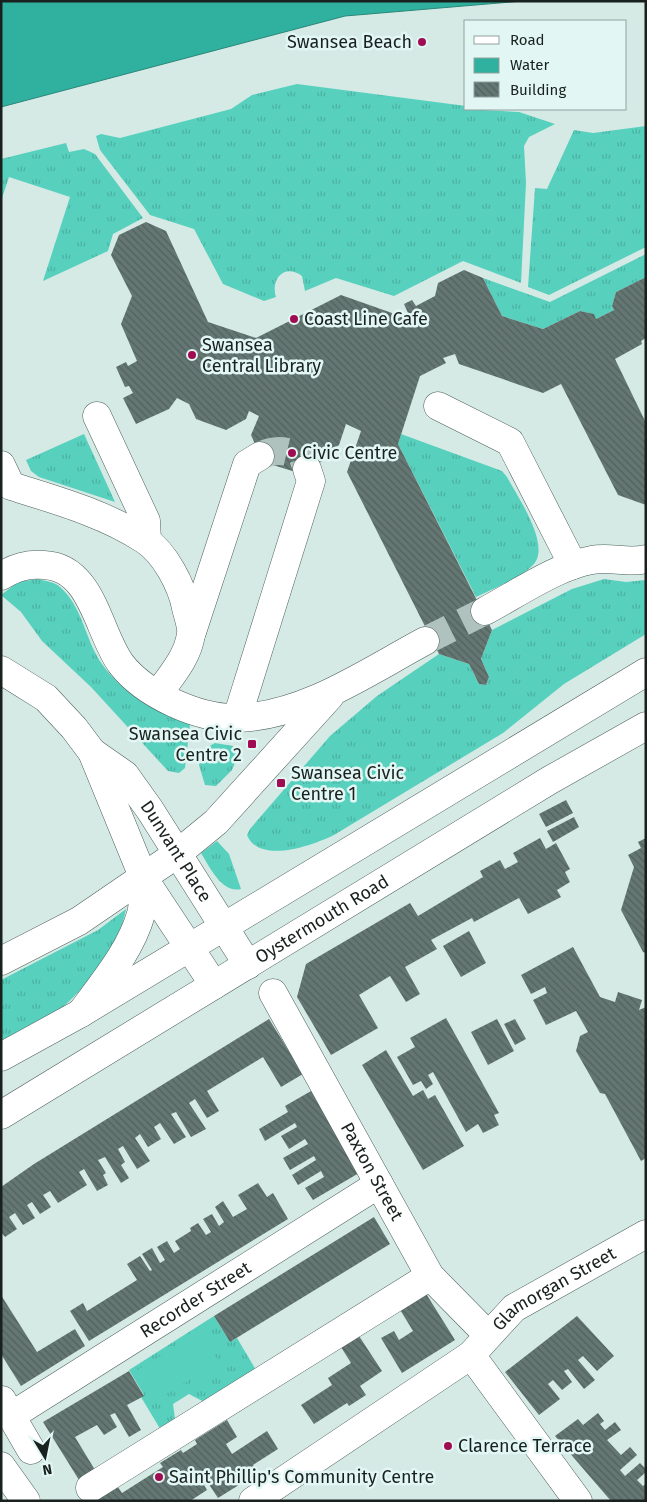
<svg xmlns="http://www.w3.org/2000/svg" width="647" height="1502" viewBox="0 0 647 1502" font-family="'Fira Sans',sans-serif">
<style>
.grass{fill:url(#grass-tufts)}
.park{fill:#57d0bd}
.water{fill:#30b19f;stroke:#298679}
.building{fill:url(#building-back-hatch)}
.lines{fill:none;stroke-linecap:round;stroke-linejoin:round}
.minor-tunnel{stroke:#afc2bd;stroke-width:28;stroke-dasharray:28 14;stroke-linecap:butt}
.minor-casing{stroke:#4e605d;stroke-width:29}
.major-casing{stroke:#4e605d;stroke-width:29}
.minor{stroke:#fff;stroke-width:28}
.major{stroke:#fff;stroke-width:28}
.poi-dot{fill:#a00c51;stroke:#e2f7f3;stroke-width:2}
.labels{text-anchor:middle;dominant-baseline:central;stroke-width:5;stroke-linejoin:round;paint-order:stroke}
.poi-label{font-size:18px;fill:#19211f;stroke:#e2f7f3;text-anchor:start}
.street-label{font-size:18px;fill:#19211f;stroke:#e2f7f3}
</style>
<defs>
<pattern id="grass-tufts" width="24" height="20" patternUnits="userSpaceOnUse" patternTransform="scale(1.25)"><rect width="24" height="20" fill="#57d0bd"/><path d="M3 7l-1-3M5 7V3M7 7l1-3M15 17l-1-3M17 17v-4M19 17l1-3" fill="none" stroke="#4bb2a2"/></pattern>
<pattern id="building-back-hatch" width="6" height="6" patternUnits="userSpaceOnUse" patternTransform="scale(1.25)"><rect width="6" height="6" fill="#647773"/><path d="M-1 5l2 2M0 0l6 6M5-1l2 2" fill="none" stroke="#52615e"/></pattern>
</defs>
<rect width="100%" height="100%" fill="#d5eae5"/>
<path class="grass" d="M297 84 466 106V109L519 112 555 124 529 137 524 146 526 183 521 283 463 261 394 296 336 278 305 291 302 276C285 263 270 279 276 297L264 301 223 284 194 229 150 215 100 150 96 136 101 134 120 138 231 109 252 95Z
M646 126V247L549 295 528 287 535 188 547 189 574 130 593 133Z
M66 143 69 152 84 149 95 154 143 218 113 234 108 251 43 281 70 197 9 177 1 201V159Z
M646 254V277L616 292 612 306 614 310 596 319 593 314 580 311 543 329 502 316 483 278 550 302Z
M84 434 115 502 39 477 31 471 26 460Z
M401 434 502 471 507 477C517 496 552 546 533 565 518 580 494 588 476 597L398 444Z
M38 579C45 581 55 582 60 587 83 607 85 640 102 664 124 695 156 711 190 724L185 768 179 773 168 771 91 687 42 641 21 612 1 595 18 582Z
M604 579 626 582 646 580V634L564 684 503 733 334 835C314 845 259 865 247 835L250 829 330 736 377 696 439 654 469 664 479 684 486 685 489 677 481 659 492 630 572 589Z
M215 743 233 746 238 756 232 770 216 786 205 785 199 765 204 749Z
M217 841 229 854 241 889C222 894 209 866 201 853Z
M126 909C118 951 84 991 51 1017 36 1028 17 1037 1 1046V980L98 930Z
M214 1316 230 1342 237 1338 259 1375 206 1403 189 1394 173 1404 175 1419 173 1426 162 1432 141 1397 144 1395 129 1370Z"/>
<path class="park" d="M200 1332 219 1362 153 1402 134 1372Z"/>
<path class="water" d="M1 1H523L345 16 1 107Z"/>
<path class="building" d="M146 222 166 231 208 322 256 338 341 295 392 313 397 319 408 313 404 304 412 300 416 306 435 296 438 283 464 270 483 278 502 316 543 329 580 311 594 314 596 319 614 310 612 306 616 292 646 277V338L641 341 642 344 615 359 646 423V505L618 495 561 384 543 393 459 364 455 354 443 358 446 363 420 376 398 444 492 630 481 659 489 677 486 685 479 684 469 664 439 654 347 472 361 431 346 424 339 445 333 449 326 447 323 461 299 473 263 462 251 435 259 416 249 411 246 419 226 430 196 419 189 404 177 398 169 409 136 424 123 398 133 393 129 386 125 387 116 367 126 362 128 366 137 361 121 324 132 296 111 255 119 235Z
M566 800 573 813 546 827 539 814Z
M574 817 579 827 553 842 547 831Z
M540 838 546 849 556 843 570 869 565 872 570 882 557 890 561 897 528 914 519 898 474 922 472 918 431 940 437 949 405 967 420 994 406 1002 390 976 359 995 378 1028 331 1055 297 997 306 964 410 903 418 916 483 877 480 871 500 860 505 869 518 862 513 853Z
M646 838V953L643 952 621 910 634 867 628 855 641 848 638 842Z
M469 931 486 963 461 977 443 946Z
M573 947 600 997 615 1002 618 992 642 1000 639 1010 646 1007V1158L641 1161 605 1094 600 1093 576 1051 580 1036 588 1032 576 1011 546 1025 533 1000 547 993 545 987 531 994 521 975Z
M446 1018 499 1113 494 1115 499 1125 483 1133 478 1124 466 1132 433 1072 428 1075 433 1084 426 1089 421 1081 413 1085 397 1057 415 1047 410 1038Z
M269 1019 303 1074 281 1087 263 1057 207 1091 219 1111 207 1118 195 1099 189 1103 206 1129 191 1137 176 1112 171 1114 186 1137 174 1144 160 1123 154 1127 161 1139 148 1147 140 1134 135 1138 150 1161 137 1169 123 1146 118 1149 125 1162 121 1165 129 1178 121 1183 105 1157 98 1160 106 1173 103 1175 108 1185 97 1191 84 1169 79 1172 87 1185 58 1203 50 1191 43 1195 51 1207 40 1214 32 1202 27 1205 35 1218 23 1225 15 1213 9 1217 17 1229 5 1237 1 1232V1187L34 1164Z
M497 1019 514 1051 488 1065 471 1032Z
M515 1019 526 1039 515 1045 504 1024Z
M386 1050 413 1096 423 1090 428 1099 435 1095 464 1146 423 1170 362 1065Z
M311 1091 359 1173 313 1200 305 1188 324 1177 321 1171 298 1185 292 1175 316 1160 314 1156 290 1170 283 1158 308 1144 305 1139 289 1149 281 1136 297 1127 295 1123 265 1141 259 1129 288 1112 285 1106Z
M258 1183 267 1197 273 1193 288 1219 89 1341 70 1311 83 1303 87 1311 137 1280 127 1264 140 1256 150 1271 152 1270 142 1254 152 1248 160 1263 165 1260 157 1247 167 1241 174 1253 180 1249 175 1241 191 1231 190 1228 198 1223 206 1235 211 1232 203 1219 212 1214 219 1226 224 1222 215 1207 223 1201 233 1217 247 1209 238 1195Z
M374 1217 390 1244 230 1342 214 1316Z
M425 1292 455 1340 402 1373 381 1338 394 1331 399 1340 413 1331 399 1308Z
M1 1295 37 1352 75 1329 85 1346 21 1386 1 1354Z
M577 1316 614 1356 597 1371 583 1356 578 1360 595 1380 584 1389 568 1369 564 1371 572 1382 562 1390 553 1380 548 1384 560 1399 539 1415 505 1372Z
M359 1336 382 1371 360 1386 366 1395 349 1406 347 1403 314 1424 301 1405 332 1385 328 1378 351 1363 341 1347Z
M129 1371 144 1396 127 1405 141 1430 129 1437 115 1413 110 1415 117 1427 104 1435 97 1425 75 1437 95 1470 79 1480 43 1422Z
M598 1413 604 1421 600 1424 605 1430 615 1422 621 1430 607 1440 621 1455 630 1447 637 1455 620 1470 625 1476 640 1463 646 1469V1472L637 1480 643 1486 646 1484V1501H611L555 1436 578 1419 583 1425Z
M227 1420 237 1437 226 1444 232 1454 267 1431 278 1449 253 1465 258 1473 218 1498 208 1483 204 1485 207 1490 190 1501H95L118 1487 122 1493 163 1467 160 1463 181 1450 183 1453 197 1444 195 1440Z"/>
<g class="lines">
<path class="minor-tunnel" d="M260 456C276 448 286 450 303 458L307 469
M425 641 485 611"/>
<defs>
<g id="minor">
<path d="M438 406 510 442 573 565"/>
<path d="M97 416 146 521 147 541"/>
<path d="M1 465 11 486C56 500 106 514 145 540 165 553 182 586 186 608 188 616 192 627 191 634 188 657 171 676 158 694"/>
<path d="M1 576C16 567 27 564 44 565 93 567 98 633 121 664 145 695 199 719 237 718 305 716 367 672 425 641"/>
<path d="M485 611C517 594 557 566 592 560 610 556 628 564 646 559"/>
<path d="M192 632 247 464 260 456"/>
<path d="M1 670 46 698 74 728 92 752 144 879 214 985"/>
<path d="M237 718 311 481 307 469"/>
<path id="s1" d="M92 752 125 775 150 810 248 965"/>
<path d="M1 961 79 921 177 854 216 822 330 696"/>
<path id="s2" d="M273 993 430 1276 488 1335"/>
<path d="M81 1013C103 983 131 950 141 914 144 903 143 890 144 879"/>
<path d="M471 1355 578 1501"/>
<path d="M2 1400 31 1450"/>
<path id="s3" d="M11 1416 379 1184"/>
<path d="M1 1466 26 1501"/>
<path d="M90 1488 430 1276"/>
<path id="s4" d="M253 1501 471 1355 514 1308 646 1234"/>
</g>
<g id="major">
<path d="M1 1057 81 1013 646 672"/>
<path id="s5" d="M1 1115 550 780 646 726"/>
</g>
</defs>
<use href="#minor" class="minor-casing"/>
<use href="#major" class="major-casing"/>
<use href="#minor" class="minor"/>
<use href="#major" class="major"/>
</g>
<g class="poi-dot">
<circle cx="422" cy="42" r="5"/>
<circle cx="294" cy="319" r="5"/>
<circle cx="192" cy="355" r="5"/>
<circle cx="292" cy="453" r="5"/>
<rect x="247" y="739" width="10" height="10" rx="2.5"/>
<rect x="276" y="778" width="10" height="10" rx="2.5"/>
<circle cx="448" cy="1446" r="5"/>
<circle cx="159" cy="1477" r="5"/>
</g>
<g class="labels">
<g class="poi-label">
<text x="412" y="42" text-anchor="end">Swansea Beach</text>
<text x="304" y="319">Coast Line Cafe</text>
<text x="202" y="345">Swansea<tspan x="202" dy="21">Central Library</tspan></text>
<text x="302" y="453">Civic Centre</text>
<text x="242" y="734" text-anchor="end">Swansea Civic<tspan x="242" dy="21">Centre 2</tspan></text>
<text x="291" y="773">Swansea Civic<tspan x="291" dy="21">Centre 1</tspan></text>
<text x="458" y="1446">Clarence Terrace</text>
<text x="169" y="1477">Saint Phillip's Community Centre</text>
</g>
<g class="street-label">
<text stroke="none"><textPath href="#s1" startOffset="132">Dunvant Place</textPath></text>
<text stroke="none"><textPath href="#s5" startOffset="376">Oystermouth Road</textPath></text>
<text stroke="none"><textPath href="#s2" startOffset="204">Paxton Street</textPath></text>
<text stroke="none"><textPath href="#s4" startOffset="370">Glamorgan Street</textPath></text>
<text stroke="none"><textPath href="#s3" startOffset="218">Recorder Street</textPath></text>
</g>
</g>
<rect width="647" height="1502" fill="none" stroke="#19211f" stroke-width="5"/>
<rect x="464" y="20" width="162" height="90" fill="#e2f7f3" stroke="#92a19e"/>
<rect x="474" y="36" width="25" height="8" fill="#ffffff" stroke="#92a19e"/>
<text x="510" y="45" font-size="15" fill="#19211f">Road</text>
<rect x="474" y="58" width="25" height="15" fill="#30b19f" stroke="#92a19e"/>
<text x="510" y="70" font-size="15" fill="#19211f">Water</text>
<rect x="474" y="82" width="25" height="15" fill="url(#building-back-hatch)" stroke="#92a19e"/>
<text x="510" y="95" font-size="15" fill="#19211f">Building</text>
<g transform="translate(45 1457) rotate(170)" stroke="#e2f7f3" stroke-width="4" paint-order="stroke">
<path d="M0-4L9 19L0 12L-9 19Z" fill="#19211f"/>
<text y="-8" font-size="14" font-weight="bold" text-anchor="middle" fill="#19211f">N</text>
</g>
</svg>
